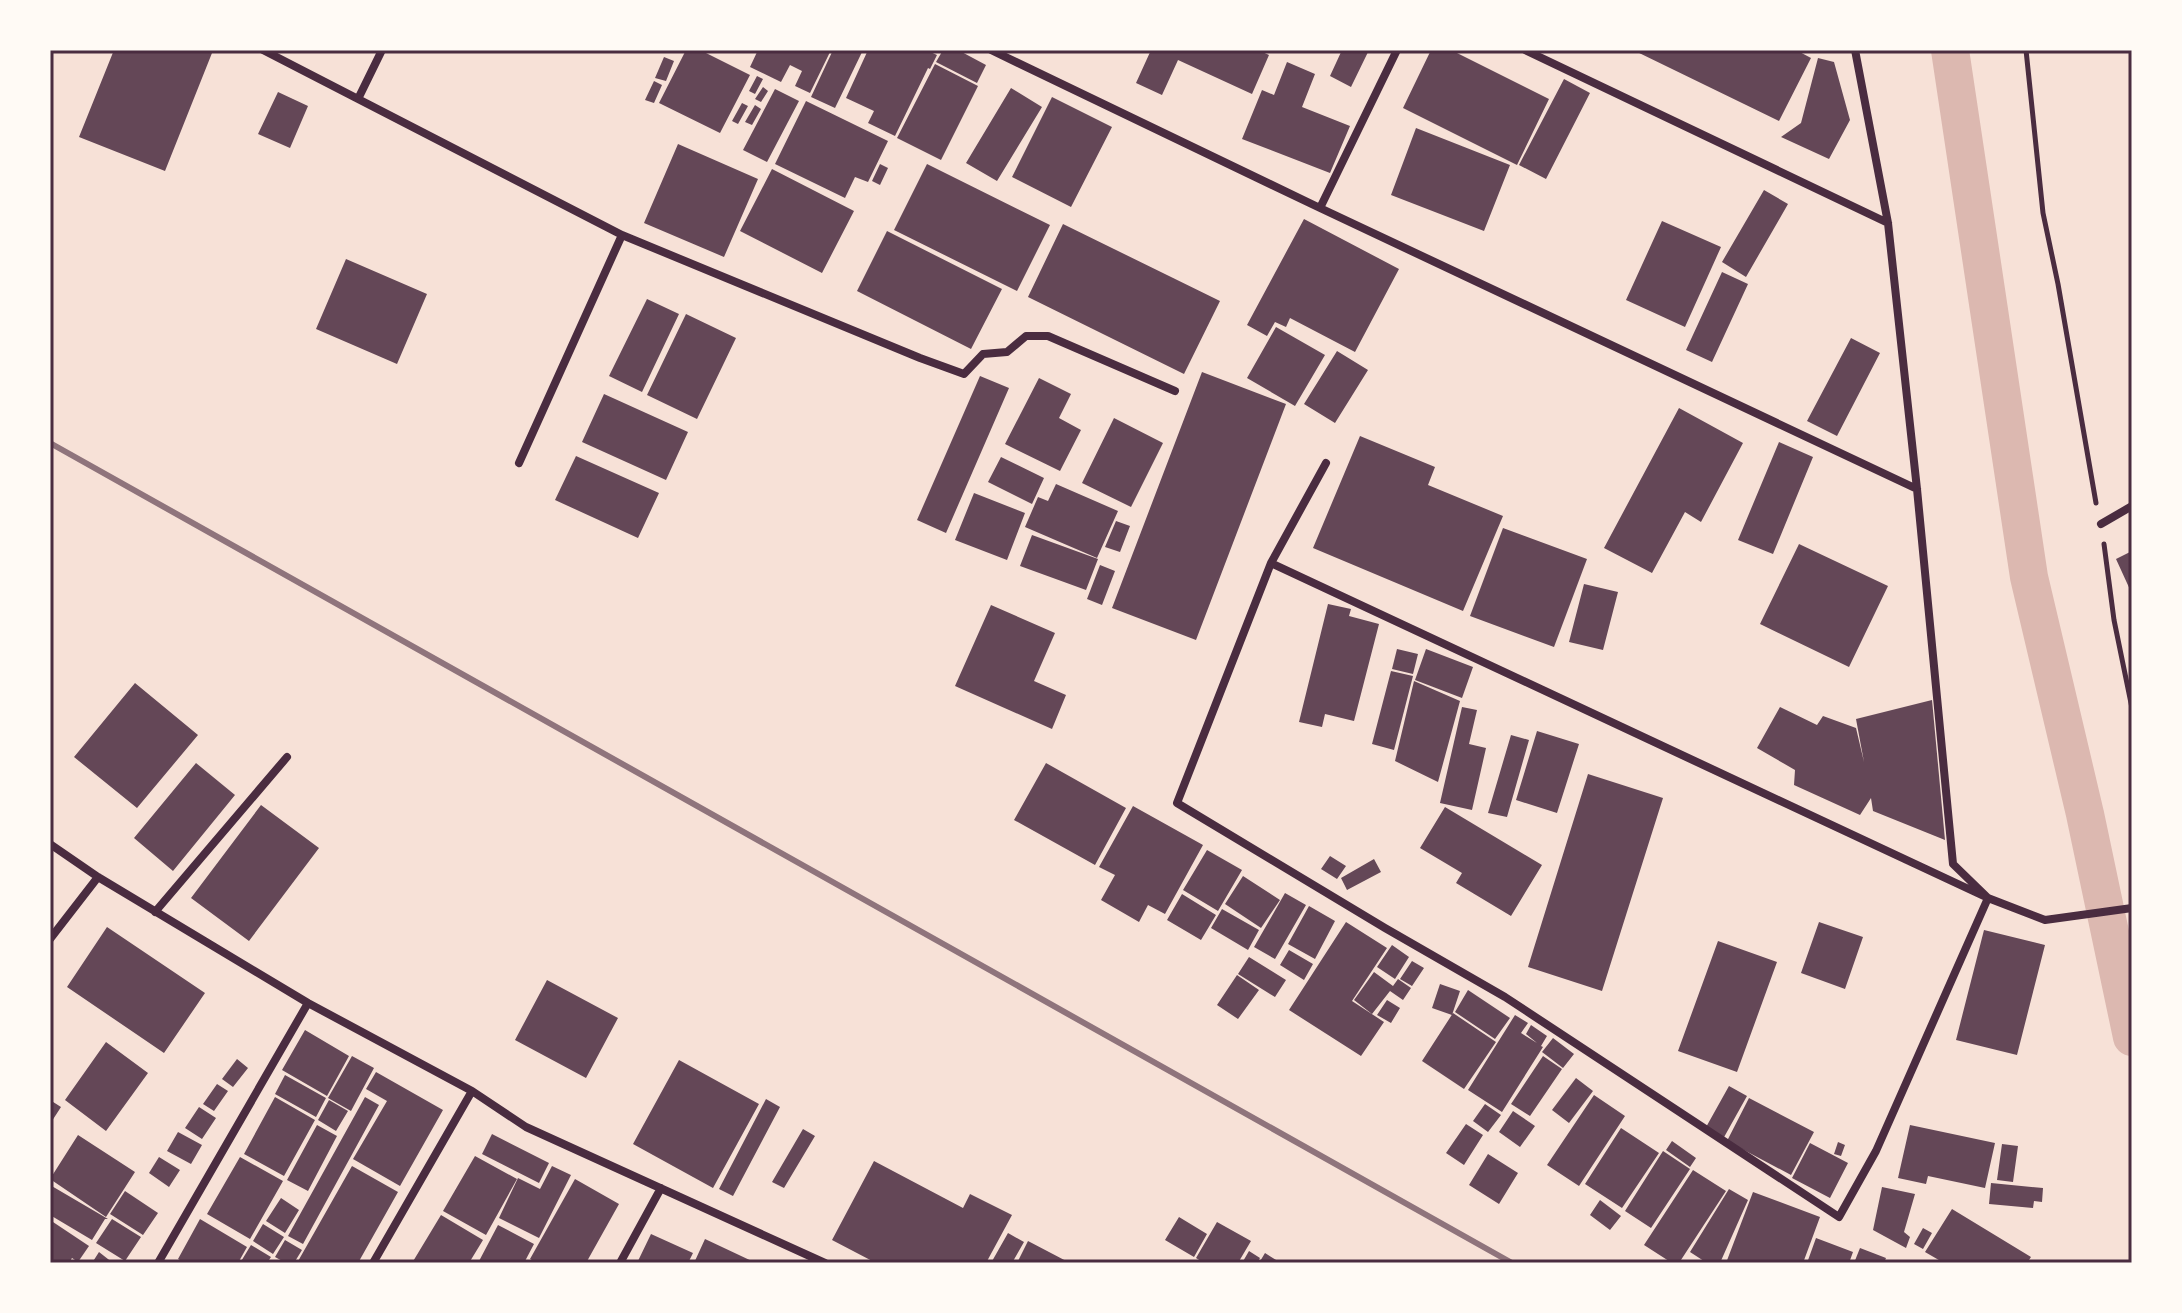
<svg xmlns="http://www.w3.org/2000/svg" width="2182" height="1313" viewBox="0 0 2182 1313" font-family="'Alegreya Sans',sans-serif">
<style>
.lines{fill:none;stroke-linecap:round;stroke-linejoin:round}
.canal{stroke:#dcb8b0;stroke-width:38}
.building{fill:#644757}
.path{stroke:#4a2c40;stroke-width:5}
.minor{stroke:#4a2c40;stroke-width:8}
.rail{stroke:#8f747c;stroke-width:6}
.neatline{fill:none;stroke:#4a2c40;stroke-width:3}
</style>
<rect width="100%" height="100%" fill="#f7e1d7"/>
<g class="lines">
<path class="canal" d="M1950 50 2029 577 2085 814 2132 1037"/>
</g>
<path class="building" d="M114 50H204L212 53 165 171 79 137Z
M686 50H700L750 75 720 133 659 103Z
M758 50H831L810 93 795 86 802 71 790 65 781 82 750 67Z
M833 50H863L835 108 811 97Z
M868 50H926L937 55 930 69 928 68 895 136 868 123 874 111 846 98Z
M943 50H958L986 65 977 83 936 62Z
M1151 50H1258L1269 55 1252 94 1178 60 1162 95 1136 83Z
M1342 50H1369L1351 87 1330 76Z
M1431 50H1451L1549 99 1517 165 1403 108Z
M1633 50H1796L1811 58 1779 121Z
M664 57 674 61 666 81 655 78Z
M1818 58 1834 62 1850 120 1829 159 1781 137 1801 123Z
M1287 62 1315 74 1302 107 1350 126 1330 173 1242 139 1262 90 1274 95Z
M935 64 978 86 941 160 897 138Z
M757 76 763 79 755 94 749 91Z
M1564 79 1590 93 1546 179 1519 165Z
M654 81 662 85 654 103 645 100Z
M763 87 768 91 761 102 755 99Z
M1011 88 1042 107 997 181 966 163Z
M775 89 799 101 767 162 743 150Z
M278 92 308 106 290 148 258 134Z
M1052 97 1112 127 1071 207 1012 177Z
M806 101 888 141 868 182 855 177 845 198 775 164Z
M742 103 748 106 738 124 732 121Z
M755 105 761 109 752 125 745 122Z
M1416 128 1510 165 1484 231 1391 195Z
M678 144 758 179 724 257 644 223Z
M880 164 888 168 880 185 872 181Z
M927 164 1050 225 1017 291 894 230Z
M772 169 854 211 822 273 740 231Z
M1764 190 1788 204 1746 277 1722 262Z
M1304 219 1399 269 1355 352 1290 318 1286 327 1275 322 1267 336 1247 325Z
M1662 221 1721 247 1685 327 1626 300Z
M1063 224 1220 301 1184 374 1028 297Z
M887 231 1002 289 971 349 857 291Z
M346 259 427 294 397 364 316 329Z
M1722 272 1748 284 1712 362 1686 350Z
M647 299 679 314 642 392 609 376Z
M686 314 736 338 697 419 647 395Z
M1276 327 1325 355 1295 406 1247 378Z
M1851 338 1880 353 1837 436 1807 421Z
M1337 351 1368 370 1335 423 1304 404Z
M1202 372 1286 404 1196 640 1112 608Z
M980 376 1009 388 946 533 917 520Z
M1039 378 1071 394 1059 418 1081 430 1060 471 1005 444Z
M604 394 688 432 666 480 582 442Z
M1679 408 1743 443 1701 522 1685 512 1652 573 1604 548Z
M1114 418 1163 443 1131 507 1082 483Z
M1360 436 1435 467 1428 485 1503 516 1463 611 1313 548Z
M1779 442 1813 457 1773 554 1738 540Z
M576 456 659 493 638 538 555 500Z
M1001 457 1044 478 1032 504 988 482Z
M1056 484 1118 511 1097 558 1025 527 1038 497 1048 501Z
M974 493 1025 513 1007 560 955 540Z
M1116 521 1130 526 1120 552 1105 547Z
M1503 528 1587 559 1554 647 1470 616Z
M1032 535 1098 559 1086 590 1020 566Z
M1799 544 1888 586 1849 667 1760 624Z
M2132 551V594L2116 559Z
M1100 565 1115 571 1102 605 1087 599Z
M1584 584 1618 592 1603 650 1569 642Z
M1328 604 1351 609 1349 616 1379 624 1354 721 1325 714 1322 727 1299 722Z
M991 605 1055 633 1034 681 1066 695 1052 729 955 686Z
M1397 649 1418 654 1413 674 1392 669Z
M1426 649 1473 667 1462 698 1415 680Z
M1391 671 1413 676 1394 750 1372 744Z
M1414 681 1460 701 1438 782 1395 761Z
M135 683 198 735 137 808 74 757Z
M1932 700 1945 840 1873 811 1871 798 1860 815 1794 785 1795 770 1757 748 1780 707 1817 725 1823 716 1856 728 1864 762 1856 719Z
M1462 707 1477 710 1469 744 1486 748 1472 810 1440 803Z
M1537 731 1579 744 1557 813 1516 800Z
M1511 735 1529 740 1507 817 1488 813Z
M196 763 235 795 173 871 134 838Z
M1046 763 1126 808 1095 865 1014 820Z
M1588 774 1663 798 1602 991 1528 967Z
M261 805 319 848 249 941 191 898Z
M1133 806 1203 845 1165 914 1148 905 1139 922 1101 900 1115 875 1099 867Z
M1445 807 1542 865 1511 916 1456 883 1462 873 1420 848Z
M1207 850 1242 870 1218 911 1183 890Z
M1330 856 1346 866 1337 879 1321 869Z
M1374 859 1381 872 1347 890 1341 878Z
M1243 876 1280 900 1261 928 1225 904Z
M1285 893 1306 905 1275 959 1254 947Z
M1182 894 1216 915 1201 940 1167 920Z
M1309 906 1335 921 1315 959 1288 944Z
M1222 909 1259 930 1248 950 1211 928Z
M1346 922 1387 948 1352 1001 1384 1022 1361 1056 1289 1010Z
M1819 922 1863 937 1845 989 1801 973Z
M107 927 205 993 164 1053 67 987Z
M1984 930 2045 945 2017 1055 1956 1040Z
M1718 941 1777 962 1737 1072 1678 1051Z
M1392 945 1409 957 1395 979 1377 967Z
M1289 950 1313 964 1304 980 1280 965Z
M1249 957 1286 980 1275 997 1238 974Z
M1412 961 1424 968 1412 986 1400 979Z
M1374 972 1393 986 1398 979 1411 988 1403 1000 1390 991 1372 1014 1354 1000Z
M1237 975 1259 990 1238 1019 1217 1005Z
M547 980 618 1018 586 1078 515 1040Z
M1440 984 1460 991 1452 1015 1432 1008Z
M1468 990 1510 1018 1495 1039 1455 1012Z
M1387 1000 1400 1008 1391 1023 1377 1015Z
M1453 1013 1496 1042 1464 1089 1422 1061Z
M1515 1015 1528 1023 1521 1033 1537 1043 1526 1034 1531 1025 1547 1036 1541 1046 1543 1047 1502 1112 1468 1090Z
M305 1030 349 1056 327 1096 282 1070Z
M1553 1038 1574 1054 1563 1068 1542 1052Z
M106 1042 148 1073 106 1131 65 1100Z
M352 1056 374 1068 351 1111 328 1098Z
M1543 1056 1562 1069 1530 1116 1511 1104Z
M237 1059 248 1068 233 1087 222 1079Z
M679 1060 759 1104 713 1188 633 1144Z
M376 1072 443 1110 400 1186 353 1159 387 1101 366 1089Z
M285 1075 326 1098 316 1117 275 1094Z
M1576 1078 1593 1091 1569 1123 1552 1110Z
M217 1084 228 1091 214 1111 203 1104Z
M1729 1086 1747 1096 1723 1139 1705 1129Z
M1594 1095 1625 1116 1579 1186 1547 1165Z
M275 1097 315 1120 284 1176 244 1154Z
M365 1097 379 1105 303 1244 288 1236Z
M1749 1098 1814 1132 1791 1175 1727 1141Z
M766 1099 780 1107 733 1196 719 1189Z
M50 1100 61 1107 50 1124Z
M329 1100 348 1111 336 1131 318 1120Z
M1485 1104 1501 1115 1488 1132 1473 1121Z
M199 1107 216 1118 202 1139 185 1128Z
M1513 1111 1535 1126 1520 1147 1499 1132Z
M1466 1124 1483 1135 1464 1165 1446 1153Z
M317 1125 337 1136 308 1191 287 1180Z
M1910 1125 1995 1143 1985 1188 1928 1176 1926 1184 1898 1178Z
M1621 1128 1659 1153 1622 1208 1585 1184Z
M803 1129 815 1136 784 1188 772 1182Z
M178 1132 202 1145 191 1164 167 1151Z
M492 1134 549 1163 539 1183 482 1154Z
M78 1135 135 1172 106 1217 50 1179Z
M1672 1141 1696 1158 1690 1167 1666 1150Z
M1838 1142 1845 1145 1841 1156 1834 1154Z
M1810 1143 1848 1163 1830 1198 1792 1178Z
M2002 1144 2018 1146 2013 1182 1997 1180Z
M1663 1151 1690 1169 1651 1228 1625 1211Z
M1488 1154 1518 1173 1499 1204 1469 1185Z
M475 1156 517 1179 486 1235 443 1211Z
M159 1157 180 1170 169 1187 149 1173Z
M240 1157 283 1181 250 1239 207 1214Z
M874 1161 963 1208 970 1194 1012 1215 986 1263H876L832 1240Z
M352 1166 398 1192 358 1263H297Z
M552 1166 571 1175 539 1238 499 1218 518 1178 540 1189Z
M1693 1170 1726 1191 1679 1263H1672L1644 1245Z
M575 1179 619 1204 586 1263H537L530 1259Z
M1991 1183 2043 1188 2042 1202 2034 1201 2033 1208 1989 1204Z
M50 1185 108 1219H105L92 1240 50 1215Z
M1882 1187 1915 1194 1904 1232 1910 1237 1906 1248 1873 1230Z
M1729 1189 1748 1200 1720 1263H1707L1690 1252Z
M125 1191 158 1213 143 1235 110 1214Z
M1753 1192 1820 1217 1803 1263H1726Z
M281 1198 299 1210 285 1233 266 1221Z
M1600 1200 1621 1216 1610 1230 1590 1215Z
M1952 1209 2031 1257 2027 1263H1944L1925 1252Z
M441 1215 483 1240 469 1263H412Z
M1179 1217 1207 1234 1194 1257 1165 1240Z
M112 1219 141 1237 125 1261 96 1243Z
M200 1219 247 1247 238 1263H185L178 1259Z
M50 1220 89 1246 78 1262 72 1258 69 1263H50Z
M1217 1222 1251 1241 1238 1263H1204L1196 1258Z
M263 1224 284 1237 273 1254 253 1241Z
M498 1225 534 1244 524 1263H478Z
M1923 1228 1932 1233 1923 1249 1914 1244Z
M1008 1233 1024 1242 1012 1263H991Z
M651 1234 693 1253 688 1263H637Z
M1816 1238 1853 1252 1849 1263H1807Z
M705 1239 756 1263H694Z
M285 1240 302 1250 294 1263H286L275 1257Z
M1028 1241 1070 1263H1017Z
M251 1245 271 1257 267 1263H240Z
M1860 1248 1886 1258 1884 1263H1854Z
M1249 1251 1260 1258 1257 1263H1242Z
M99 1252 113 1263H92Z
M1265 1253 1281 1263H1259Z"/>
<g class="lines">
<path class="path" d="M2026 50 2043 213 2058 284 2096 503
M2104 544 2114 620 2132 708"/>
<path class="minor" d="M263 50 622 235 920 358 964 374 983 354 1007 352 1026 336H1048L1175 391
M991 50 1320 208 1917 489
M1525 50 1888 223
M1855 50 1888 223 1917 489 1953 864 1988 898 2045 920 2132 908
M358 99 382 50
M1320 208 1397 50
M519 463 622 235
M2101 524 2132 506
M1271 563 1988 898 1876 1151 1839 1217 1505 997 1385 928 1177 803 1271 563 1326 463
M50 844 98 877 308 1003 472 1091 526 1127 825 1263
M155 912 287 757
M50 939 98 877
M158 1263 308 1003
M373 1263 472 1091
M620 1263 661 1188"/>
<path class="rail" d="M50 443 1512 1263"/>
</g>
<rect width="2182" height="1313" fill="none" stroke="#fffaf5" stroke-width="104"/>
<rect x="52" y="52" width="2078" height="1209" class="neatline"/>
</svg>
